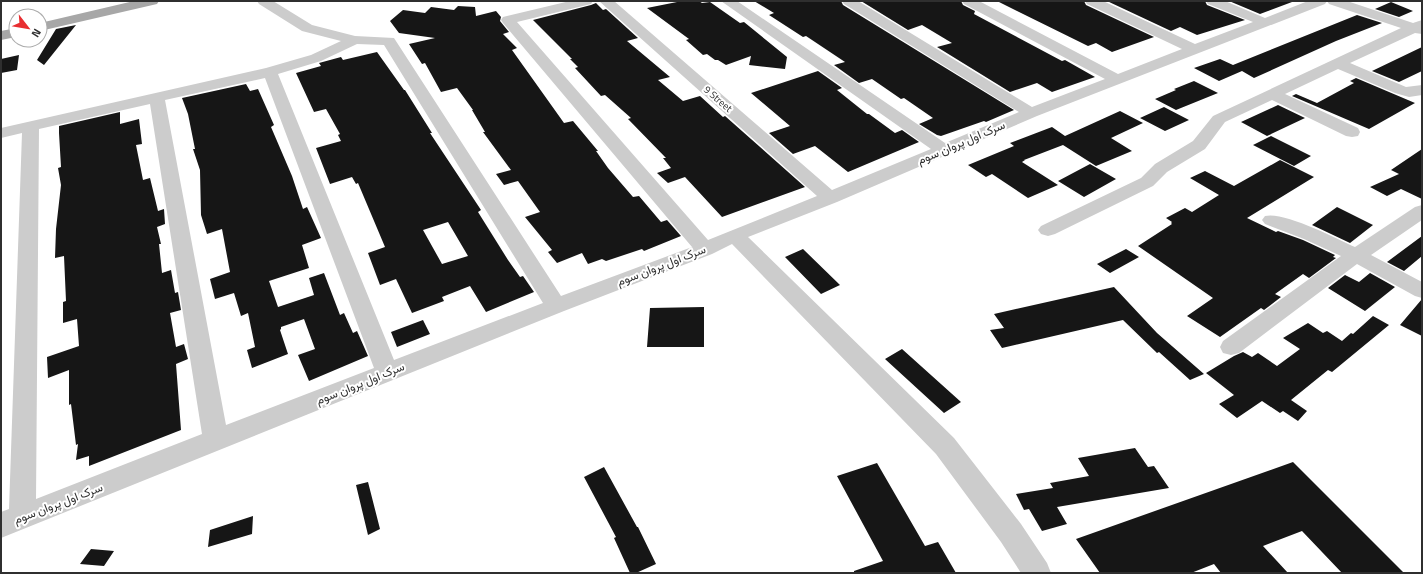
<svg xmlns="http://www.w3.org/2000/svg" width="1423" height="574" viewBox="0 0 1423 574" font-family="'Titillium Web',Vazirmatn,sans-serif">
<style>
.building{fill:#161616;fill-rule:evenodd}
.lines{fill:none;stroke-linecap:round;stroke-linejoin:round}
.minor{fill:#ccc;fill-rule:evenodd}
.major{fill:#a7a7a7;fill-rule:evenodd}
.labels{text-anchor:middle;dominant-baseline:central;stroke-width:4;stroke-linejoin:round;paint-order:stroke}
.far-street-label{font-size:10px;fill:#2f2f2f;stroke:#fff}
.street-label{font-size:12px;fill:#2f2f2f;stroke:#fff}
</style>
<rect width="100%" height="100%" fill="#fff"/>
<path class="building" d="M682 1H699L702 3 710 2 740 23 744 22 787 57 785 69 749 65 751 56 726 65 718 60H715L707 54 703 55 686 40 689 39 647 8Z
M754 1H841L843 5 1014 110 986 122 984 121 941 136 937 135 919 124 933 118 904 98 901 99 872 79 859 83 834 65 845 62 806 36 803 37 769 15 774 13Z
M861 1H961L963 5 975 11 974 14 1062 61 1065 60 1095 77 1052 92 1037 83 1010 92 937 47 952 43 922 25 908 30Z
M997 1H1084L1086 5 1154 37 1112 52 1096 43 1088 46Z
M1107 1H1205L1207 5 1245 20 1197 35 1180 27 1171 31Z
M1229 1H1292V2L1260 14Z
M1391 2 1413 11 1399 17 1375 9Z
M596 3 603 10 606 9 638 38 627 41 670 77 658 80 683 101 700 96 723 117 725 116 805 187 722 217 685 177 668 183 657 173 671 168 663 158H666L628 119 631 118 605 95 601 96 575 68 578 67 570 59H572L533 20 591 5Z
M458 6 475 7 476 16 496 11 501 17 500 21 509 32 503 34 517 48 512 50 564 123 573 121 598 151H596L608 168 633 197 639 196 661 222 667 220 681 236 644 251 642 249 606 261 602 259 588 264 582 253 557 263 548 252 552 250 525 217 540 212 518 181 504 185 496 174 511 170 483 132H485L472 110H473L457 88 441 92 425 63 422 64 409 44 435 38 399 33 390 21 403 10 425 13 431 7 454 10Z
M1357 15 1382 23 1336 41 1254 78 1242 71 1219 81 1194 68 1220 59 1233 65Z
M76 25 44 65 37 60 56 29Z
M1422 47V71L1399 82 1372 71Z
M377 52 404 90H405L432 133H430L481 210 478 212 508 260 520 277 523 276 534 292 486 312 470 286 442 297 444 301 412 313 396 279 380 285 368 253 385 247 358 183 356 184 352 177 330 184 316 148 341 141 338 135 340 134 326 109 314 112 296 73 321 66 319 63 341 57 343 60ZM448 222 468 256 442 264 423 230Z
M19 55 17 70 1 73V59Z
M818 71 842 88 837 90 867 114H869L895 133 902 130 919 142 848 172 815 146 793 154 769 133 790 126 751 93Z
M1356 78 1415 103 1369 129 1292 96 1296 94 1317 103 1354 83 1350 81Z
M1194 81 1218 93 1176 110 1155 99 1176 90 1174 89Z
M246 84 250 91 258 89 274 125 271 127 292 176 303 209 307 207 321 238 302 245 309 268 269 281 278 307 314 295 309 278 324 273 340 315 344 313 353 333 357 331 368 356 309 381 298 355 315 349 304 319 281 327V329L280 330 288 354 252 368 247 350 255 347 248 313 241 316 234 293 215 299 210 279 230 272 222 229 207 234 201 215 200 170 193 149H195L188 114 182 98Z
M1278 105 1305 118 1267 136 1241 122Z
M1164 107 1189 120 1165 131 1140 118Z
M1120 111 1143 123 1111 138 1132 151 1096 166 1063 145 1024 160H1025L1022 162 1058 185 1028 198 992 174 986 177 968 165 1014 146 1010 143 1052 127 1065 136Z
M120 112V124L139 119 142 144 136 145 143 180 150 178 158 211 164 209 165 224 157 227 161 244H159L162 273 171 270 175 293 178 292 181 310 170 313 176 347 184 344 188 359 176 364 181 430 89 466V456L76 460 78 444 76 445 71 404 69 405V370L48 378 47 357 79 346 77 319 63 323V302L66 301 64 256 55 258 56 229 61 185 58 168 61 167 59 133V126Z
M1271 136 1311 156 1294 166 1253 145Z
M1422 149V199L1401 189 1387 196 1370 187 1399 174 1391 170Z
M1280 160 1314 177 1247 218 1276 232 1278 231 1303 240 1335 255 1333 257 1336 258 1309 278 1303 274 1275 294 1281 297 1264 310 1261 308 1220 337 1187 316 1213 298 1138 246 1172 224 1171 223 1172 222 1166 218 1185 208 1192 212 1219 195 1190 178 1205 171 1234 186Z
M1090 164 1116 179 1084 197 1058 181Z
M1337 207 1373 225 1350 243 1312 225Z
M1422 236V256L1404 271 1387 262Z
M803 249 840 285 821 294 785 257Z
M1126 249 1139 257 1110 273 1097 264Z
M1370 273 1395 287 1365 311 1328 288 1345 275 1359 282Z
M1114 287 1157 333 1204 374 1190 380 1159 352 1157 353 1123 320 1002 348 990 330 1004 328 994 314Z
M1422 299V336L1400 325Z
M704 307V347H647L650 308Z
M1373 316 1389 325 1332 372 1328 370 1291 400 1307 411 1298 421 1283 411 1280 413 1262 401 1237 418 1219 404 1234 395 1206 373 1234 356 1243 352 1252 357 1258 353 1277 366 1300 349 1283 338 1308 323 1323 333 1327 331 1342 341 1351 333 1353 334Z
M423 320 430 334 397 347 391 332Z
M902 349 961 402 944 413 885 359Z
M1135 448 1148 467 1154 466 1169 488 1057 507 1067 524 1042 531 1029 509 1024 510 1016 494 1053 488 1050 483 1089 476 1078 458Z
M1293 462 1404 573H1342L1302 531 1263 546 1288 573H1221L1214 564 1191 573H1100L1076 539Z
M877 463 925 546 938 542 956 573H854V571L883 561 837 476Z
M604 467 637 527H638L656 564 636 573H630L614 538 616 537 584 477Z
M368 482 380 529 368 535 356 485Z
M253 516 252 534 208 547 210 530Z
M91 549 114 551 104 566 80 564Z"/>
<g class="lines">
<path class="minor" d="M257 1H273L312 25 355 36 394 38 561 296 692 247 503 23 501 20 503 17 570 1H593L591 4 517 22 708 240 817 196 599 1H614L832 190 931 149 721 1H737L945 143 1019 112 844 4 842 1H858L1032 107 1105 79 964 4 962 1H979L1118 74 1182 49 1087 4 1085 1H1103L1195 44 1253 22 1208 4 1206 1H1225L1265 18 1308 1H1327L1325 4 1037 116 837 202 748 237 954 438 1021 524 1047 563 1051 573H1021L1001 542 936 454 732 244 712 254 564 311 1 538V512L9 509 22 133 1 138V128L266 68 311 55 341 41 302 31 259 4ZM357 44 384 45 543 303 394 360 278 74 321 61ZM265 78 374 368 226 425 165 100ZM150 104 202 434 36 499 39 129Z
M1327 1H1347L1413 23 1422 20V34L1415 33 1350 63 1406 87 1422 85V95L1409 97 1395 93 1338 69 1285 94 1358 128 1360 132 1358 136 1352 137 1346 136 1272 100 1225 122 1205 149 1167 172 1153 186 1055 234 1048 236 1041 234 1038 230 1041 226 1141 178 1155 164 1193 141 1213 116 1401 28 1329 4Z
M1422 205V220L1371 255 1422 282V298L1415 296 1357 264 1239 353 1231 355 1223 353 1220 347 1223 341 1341 256 1304 239 1265 224 1262 220 1265 216C1283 211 1336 238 1355 247L1415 207Z"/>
<path class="major" d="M134 1H159L157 4 40 31V23Z
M16 28V37L1 40V31Z"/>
</g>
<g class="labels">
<g class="far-street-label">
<text transform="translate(718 99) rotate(41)">9 Street</text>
</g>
<g class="street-label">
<text transform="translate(961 142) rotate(-23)">سرک اول پروان سوم</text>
<text transform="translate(661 265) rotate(-21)">سرک اول پروان سوم</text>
<text transform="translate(360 383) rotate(-22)">سرک اول پروان سوم</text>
<text transform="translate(58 503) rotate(-21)">سرک اول پروان سوم</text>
</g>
</g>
<rect width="1423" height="574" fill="none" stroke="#2f2f2f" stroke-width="4"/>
<g transform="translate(28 28) rotate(121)"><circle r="19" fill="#ffffff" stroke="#acacac"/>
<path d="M0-3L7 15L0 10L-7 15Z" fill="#e82e31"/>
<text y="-6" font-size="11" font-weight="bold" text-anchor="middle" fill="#2f2f2f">N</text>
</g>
</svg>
